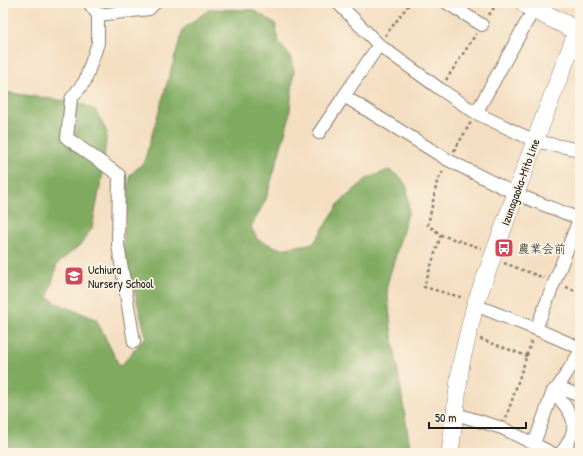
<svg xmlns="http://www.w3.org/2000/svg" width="583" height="456" viewBox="0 0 583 456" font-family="'Patrick Hand','Klee One',sans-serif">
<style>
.forest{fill:#80aa60;stroke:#4e633e}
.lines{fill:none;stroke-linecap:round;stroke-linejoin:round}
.street-casing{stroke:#887d6e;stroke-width:14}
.secondary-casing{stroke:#887d6e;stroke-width:18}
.primary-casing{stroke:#887d6e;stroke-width:20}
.path{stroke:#887d6e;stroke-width:2.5;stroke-dasharray:3 3;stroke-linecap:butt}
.street{stroke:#fff;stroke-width:12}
.secondary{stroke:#fff;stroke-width:17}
.primary{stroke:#fff;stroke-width:19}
.labels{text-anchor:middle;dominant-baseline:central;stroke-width:3.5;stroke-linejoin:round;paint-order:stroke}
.street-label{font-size:12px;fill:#1c1c1c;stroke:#fcf5e5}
.poi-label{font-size:12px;fill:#1c1c1c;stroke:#fcf5e5;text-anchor:start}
</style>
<rect width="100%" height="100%" fill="#fcf5e5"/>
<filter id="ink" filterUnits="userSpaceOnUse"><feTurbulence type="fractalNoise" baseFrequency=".025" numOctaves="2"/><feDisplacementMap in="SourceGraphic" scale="8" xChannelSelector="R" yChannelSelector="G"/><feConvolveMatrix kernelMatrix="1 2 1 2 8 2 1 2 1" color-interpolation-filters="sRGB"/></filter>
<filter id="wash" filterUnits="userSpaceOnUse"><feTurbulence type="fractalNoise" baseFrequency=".012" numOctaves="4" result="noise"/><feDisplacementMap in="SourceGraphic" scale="16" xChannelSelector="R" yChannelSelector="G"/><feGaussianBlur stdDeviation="0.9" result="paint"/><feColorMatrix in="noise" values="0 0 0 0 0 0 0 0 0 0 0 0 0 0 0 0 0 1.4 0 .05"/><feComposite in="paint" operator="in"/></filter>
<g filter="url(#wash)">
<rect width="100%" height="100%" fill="#f4dec1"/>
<path class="forest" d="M210 9 253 10 275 23 279 43 290 56 294 71 289 119 266 199 251 227 258 240 281 249 314 243 340 202 368 178 389 170 401 178 407 187 409 210 387 285 391 328 411 453H3V92L80 103 95 110 107 132 102 177 92 228 82 243 57 264 48 297 56 303 96 319 120 367 146 336 123 247 130 175 144 162 183 29Z"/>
</g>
<g filter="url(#ink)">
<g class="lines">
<defs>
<path id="street" d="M89 3 98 15
M338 3 379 45 440 89 476 113 535 141 580 150
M447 3 482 25
M379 45 344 96 448 160 516 194 580 219
M476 113 534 9
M319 133 344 96
M475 305 536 329 580 348
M536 329 580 217
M134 342 118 245 119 175 67 138 71 99 85 81 98 43V15L149 9 155 3
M558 387 580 396
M553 391C573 415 583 425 561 453
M456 414 502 428 534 444 553 391 558 387 580 352
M534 444 552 453"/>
<path id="secondary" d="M450 453 461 363 475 305 535 141 577 31"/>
<path id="primary" d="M525 3 534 9 580 32"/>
</defs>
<use href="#street" class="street-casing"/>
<use href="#secondary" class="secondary-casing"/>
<use href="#primary" class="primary-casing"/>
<path class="path" d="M489 15 497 3
M385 36 410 3
M446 80 476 34
M454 151 471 122
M443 171 437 182 428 225 441 235 481 248
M441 235 424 287 464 298
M504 263 544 278
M566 287 580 293
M480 339 527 356
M506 418 532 340"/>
<use href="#street" class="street"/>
<use href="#secondary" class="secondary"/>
<use href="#primary" class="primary"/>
</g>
</g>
<defs>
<symbol id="bus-square" viewBox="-11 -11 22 22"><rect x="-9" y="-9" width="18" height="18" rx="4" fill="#d1495b" stroke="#fcf5e5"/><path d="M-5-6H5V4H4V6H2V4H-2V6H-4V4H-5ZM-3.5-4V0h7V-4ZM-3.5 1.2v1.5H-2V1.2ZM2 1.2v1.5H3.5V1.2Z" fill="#fff"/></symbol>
<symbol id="school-square" viewBox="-11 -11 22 22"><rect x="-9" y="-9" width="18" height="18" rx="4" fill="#d1495b" stroke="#fcf5e5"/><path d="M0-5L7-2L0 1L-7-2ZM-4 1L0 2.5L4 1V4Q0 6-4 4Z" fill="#fff"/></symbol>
</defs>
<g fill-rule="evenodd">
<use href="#bus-square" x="493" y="237" width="22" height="22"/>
<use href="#school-square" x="63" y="265" width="22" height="22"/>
</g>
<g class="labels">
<g class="street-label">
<text transform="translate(520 182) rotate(-70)">Izunagaoka-Mito Line</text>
</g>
<g class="poi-label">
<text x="518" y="248">農業会前</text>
<text x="88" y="269">Uchiura<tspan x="88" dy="14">Nursery School</tspan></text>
</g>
</g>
<rect width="583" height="456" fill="none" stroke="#fcf5e5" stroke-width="16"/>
<path d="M429 422v6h97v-6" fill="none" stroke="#1c1c1c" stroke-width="2"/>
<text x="435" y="422" font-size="12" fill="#1c1c1c" stroke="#fcf5e5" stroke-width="3" paint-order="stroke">50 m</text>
</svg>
